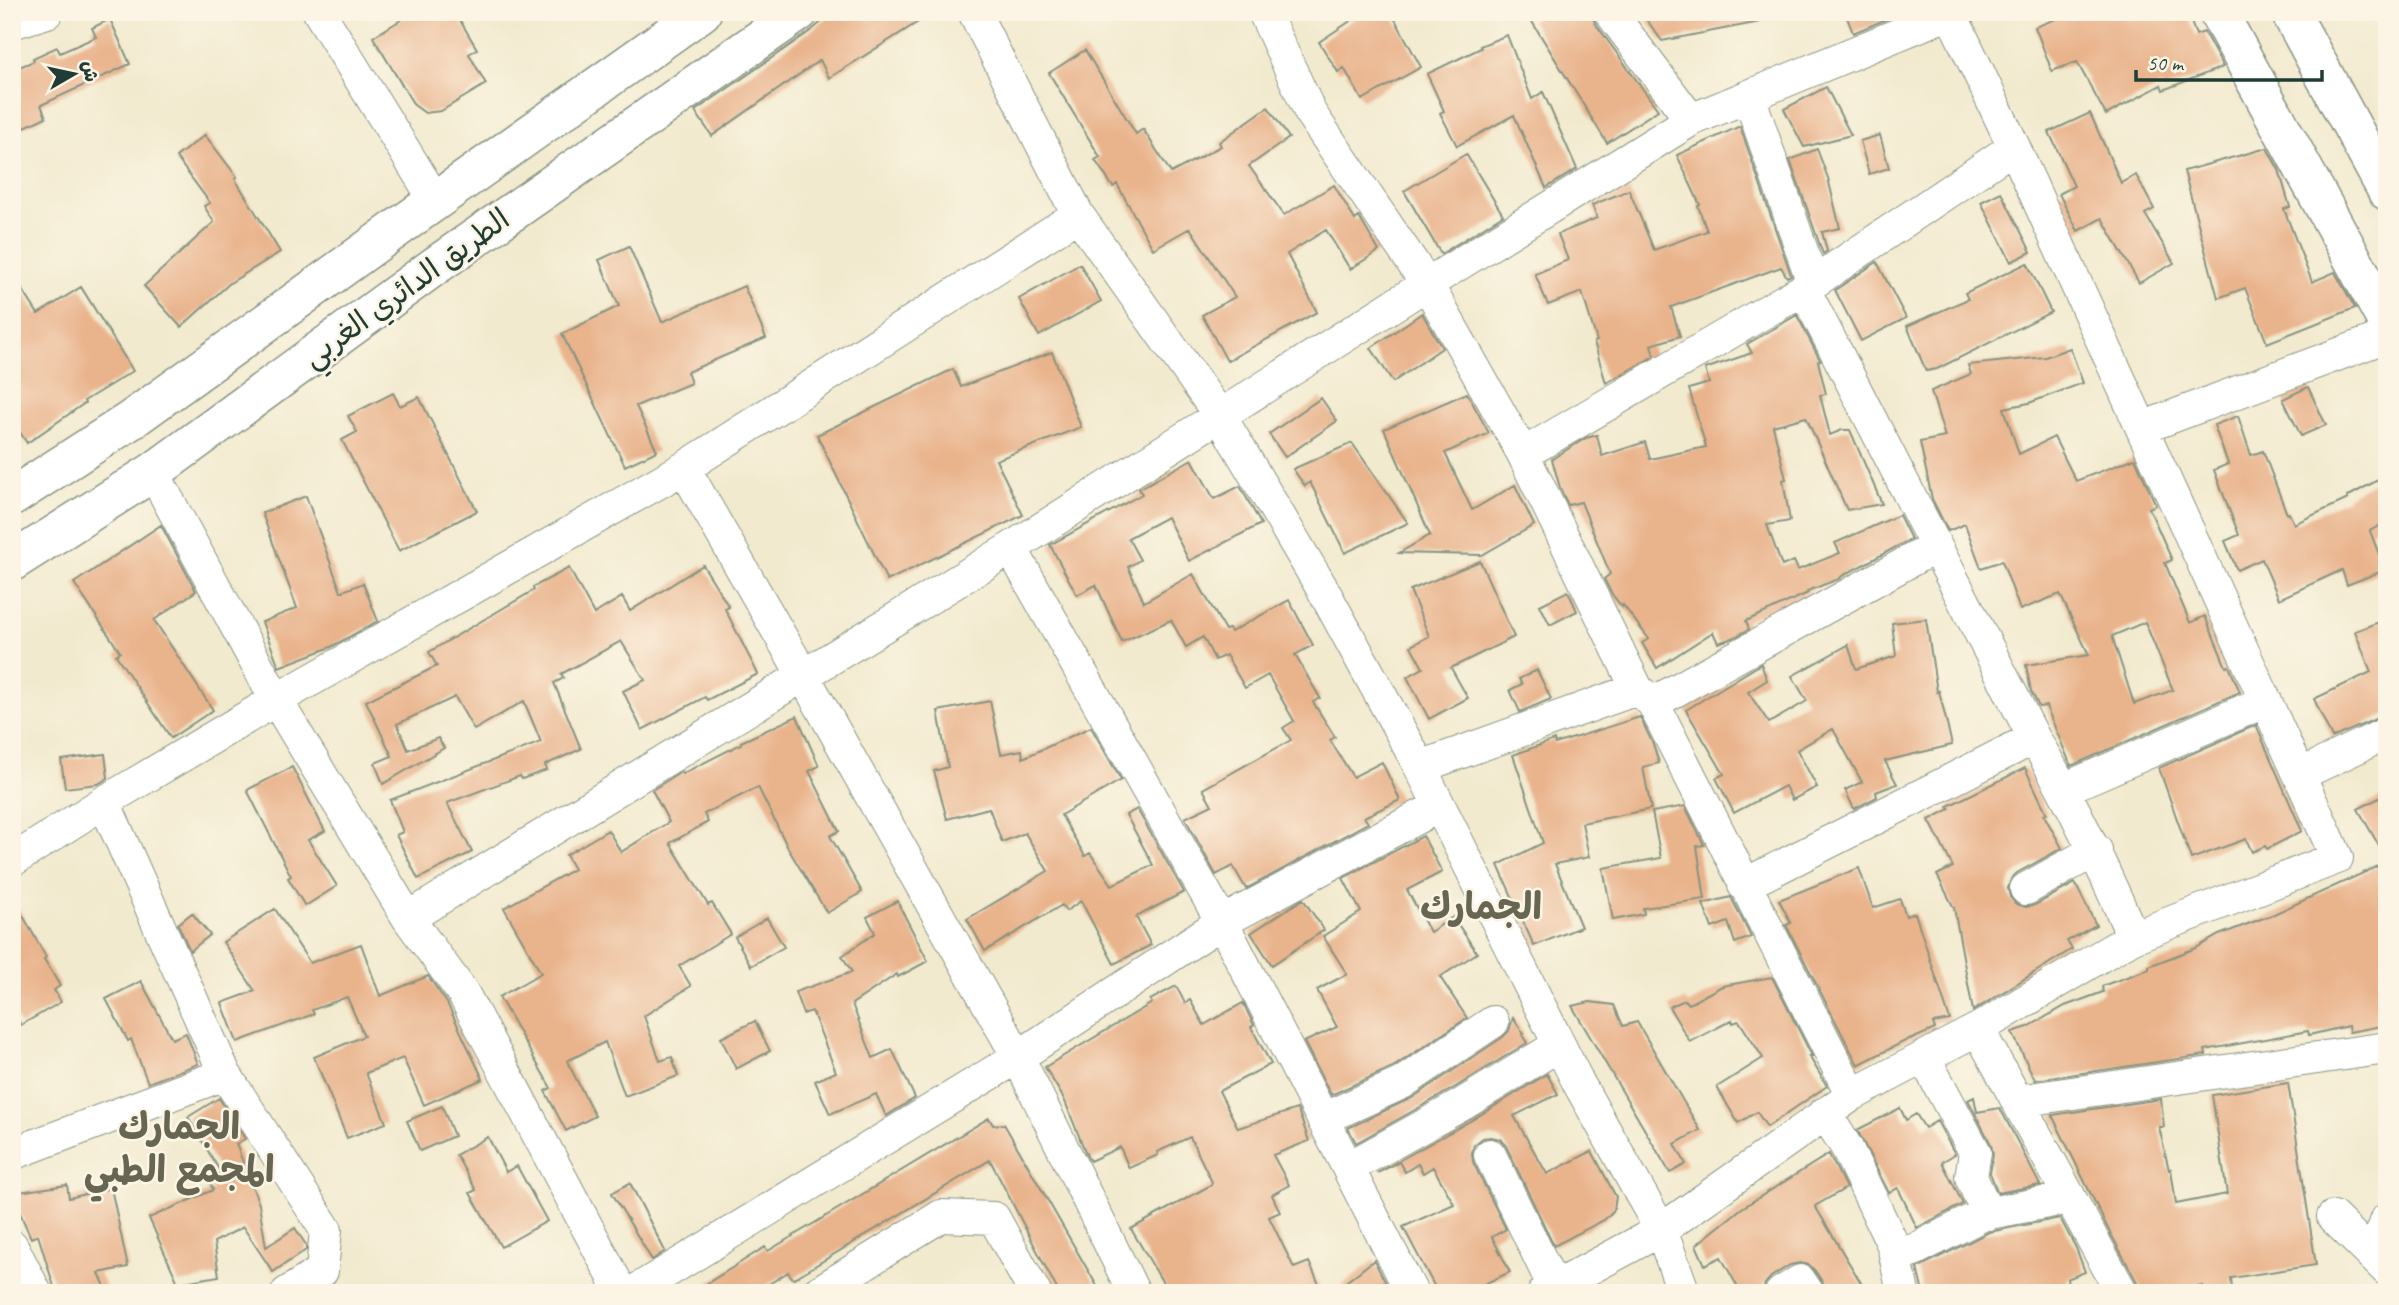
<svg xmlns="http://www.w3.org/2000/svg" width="2399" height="1305" viewBox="0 0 2399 1305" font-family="Caveat,'Playpen Sans Arabic',sans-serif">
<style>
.building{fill:#e9b38c;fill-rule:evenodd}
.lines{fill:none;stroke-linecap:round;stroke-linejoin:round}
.minor-casing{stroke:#889482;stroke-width:34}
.major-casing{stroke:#889482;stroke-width:41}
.minor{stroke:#fff;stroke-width:32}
.major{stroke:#fff;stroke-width:38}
.labels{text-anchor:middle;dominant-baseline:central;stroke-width:5;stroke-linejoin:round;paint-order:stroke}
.street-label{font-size:30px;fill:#1f3d34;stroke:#fcf5e5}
.district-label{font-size:37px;font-weight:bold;fill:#666653;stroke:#fcf5e5}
</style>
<rect width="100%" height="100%" fill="#fcf5e5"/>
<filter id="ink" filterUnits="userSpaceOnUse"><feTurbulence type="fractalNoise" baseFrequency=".0143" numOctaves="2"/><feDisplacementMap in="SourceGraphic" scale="14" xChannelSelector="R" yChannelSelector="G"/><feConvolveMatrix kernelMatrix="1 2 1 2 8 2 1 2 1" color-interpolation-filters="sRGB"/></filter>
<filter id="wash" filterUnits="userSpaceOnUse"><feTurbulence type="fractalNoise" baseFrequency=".00686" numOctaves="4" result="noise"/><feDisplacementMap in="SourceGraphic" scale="28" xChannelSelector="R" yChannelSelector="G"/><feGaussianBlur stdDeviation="1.57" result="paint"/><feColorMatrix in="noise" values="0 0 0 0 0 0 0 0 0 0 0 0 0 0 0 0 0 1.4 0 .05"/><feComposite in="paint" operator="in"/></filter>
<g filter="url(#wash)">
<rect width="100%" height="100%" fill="#f2eacf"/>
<g id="blocks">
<path class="building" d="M414 12H455L477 49 469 54 486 84 441 111 425 113 414 105 373 37Z
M833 12H934L829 78 820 60 712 136 695 111 812 30Z
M1364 12H1391L1421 67 1362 100 1344 68 1338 72 1319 42Z
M1544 12H1592L1595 23 1658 110 1607 143 1531 20Z
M1641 12H1759L1760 22 1662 41Z
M1845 12H1904L1853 33Z
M2074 12H2187L2196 35 2204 32 2223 67 2163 90 2161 85 2106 115 2077 62 2052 71 2035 27Z
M110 19 130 64 41 105 46 117 12 133V70L34 61 33 58 57 47 60 53 96 37 92 28Z
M1507 35 1532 99 1543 92 1577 169 1546 188 1514 115 1457 146 1440 113 1444 111 1427 74 1481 48 1480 46Z
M1085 50 1136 134 1143 129 1171 173 1221 146 1219 142 1268 107 1289 138 1249 166 1284 215 1334 185 1355 220 1359 217 1379 251 1350 269 1326 230 1287 254 1317 312 1227 361 1202 315 1235 297 1190 228 1153 249 1117 184 1113 187 1095 160 1100 157 1049 73Z
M1826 87 1851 135 1804 147 1784 109Z
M2090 113 2121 183 2136 175 2154 209 2145 214 2174 263 2139 283 2102 218 2078 231 2059 194 2074 186 2049 132Z
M1740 126 1791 275 1787 277 1781 267 1671 307 1680 336 1651 345 1654 356 1606 383 1594 342 1597 341 1582 292 1548 305 1535 274 1568 260 1558 234 1597 218 1592 205 1629 190 1654 250 1707 231 1698 206 1700 205 1677 155Z
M205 135 237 177 235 179 280 252 230 283 181 327 144 286 214 222 204 206 210 203 176 157Z
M1880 135 1889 168 1869 174 1860 141Z
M2267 148 2279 170 2290 207 2284 209 2312 282 2335 272 2355 308 2267 343 2245 288 2218 298 2184 171Z
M1817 149 1828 178 1840 228 1822 232 1827 251 1823 254 1790 160Z
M1466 154 1503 215 1441 254 1404 191Z
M2001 192 2031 252 2011 262 1981 202Z
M629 246 662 322 744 286 766 338 687 372 691 383 636 406 657 451 625 466 562 334 619 306 599 260Z
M1877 262 1906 318 1861 341 1835 290Z
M2027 263 2051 312 1937 369 1926 371 1907 326 1968 299 1965 293Z
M1080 264 1101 301 1039 336 1019 299Z
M12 273 38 314 81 287 133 371 84 401 85 403 27 443 12 420Z
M1422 313 1442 348 1393 382 1371 348Z
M1797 315 1820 360 1818 361 1826 394 1820 395 1830 435 1842 430H1850L1882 504 1847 510 1806 417 1773 426 1786 479 1783 480 1790 521 1767 525 1782 566 1794 561 1798 570 1840 553 1835 543 1899 515 1911 539 1842 576 1839 579 1807 591 1808 593 1746 621 1749 629 1733 638 1718 643 1713 632 1657 668 1642 643 1649 639 1623 605 1622 607 1611 593 1604 579 1610 574 1581 502 1568 505 1560 488 1552 459 1586 438 1597 435 1602 456 1645 442 1650 459 1706 447 1689 389 1709 383 1705 369 1752 353 1747 344Z
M2070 348 2083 383 2029 403 2004 408 2019 454 2054 437 2076 481 2135 458 2156 505 2149 508 2172 560 2165 563 2190 623 2205 616 2226 667 2229 666 2240 692 2071 766 2046 706 2039 707 2031 691 2026 665 2089 655 2060 594 2020 610 2002 561 1981 568 1965 524 1948 531 1932 499 1920 442 1945 437 1931 391 1971 374 1968 365 2045 357ZM2145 622 2173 690 2134 704 2112 636Z
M1052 352 1081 427 996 460 1023 515 887 581 817 435 953 369 961 387Z
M2308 387 2326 425 2301 436 2283 399Z
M393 393 400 406 419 397 477 511 399 551 342 440 357 432 348 416Z
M1467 393 1489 433 1445 453 1472 510 1515 485 1534 525 1482 555 1399 553 1430 535 1384 429Z
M1321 398 1337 421 1285 457 1269 434Z
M2238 416 2251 455 2263 451 2287 514 2289 513 2294 524 2348 499 2347 497 2387 475V521L2370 531 2385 570 2347 585 2342 570 2279 599 2262 559 2237 570 2225 541 2239 535 2214 470 2228 464 2214 425Z
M1352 443 1408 523 1345 553 1310 482 1305 486 1293 469Z
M1192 459 1214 499 1240 486 1261 524 1189 561 1167 517 1128 538 1140 560 1128 567 1144 602 1193 574 1225 630 1229 629 1231 632 1289 600 1313 645 1295 655 1320 698 1313 702 1335 737 1330 740 1353 777 1382 762 1400 800 1364 817 1368 823 1246 889 1233 866 1216 875 1185 818 1212 805 1203 789 1291 740 1283 728 1294 721 1268 675 1245 688 1226 655 1215 660 1203 637 1186 647 1171 620 1122 642 1096 585 1077 595 1050 545 1142 494 1139 489Z
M306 496 341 592 363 583 378 621 331 647 279 667 262 622 297 608 262 513Z
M161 525 196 591 154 620 213 710 171 738 116 655 120 652 74 583Z
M1480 561 1514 637 1451 668 1468 698 1429 719 1407 677 1423 668 1411 646 1429 636 1410 590Z
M703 565 729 607 725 609 758 674 707 700 705 697 642 730 623 691 645 680 621 641 561 674 564 678 554 683 581 749 545 765 547 770 522 779 520 776 447 803 472 852 418 879 396 835 403 832 390 800 541 742 524 701 474 730 455 697 397 724 408 750 438 738 444 748 383 784 375 763 392 756 366 701 437 666 429 652 534 590 533 587 569 568 594 614 622 597 630 611Z
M1568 591 1577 611 1550 625 1540 605Z
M1926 619 1937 692 1939 691 1952 745 1885 761 1897 784 1876 792 1877 797 1854 809 1845 790 1862 782 1833 729 1797 750 1817 787 1792 800 1785 786 1734 813 1716 778 1724 774 1686 710 1761 664 1767 680 1748 692 1769 723 1807 701 1792 676 1848 645 1856 669 1896 656 1892 623Z
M2387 619V714L2332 738 2314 699 2371 672 2355 631Z
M1537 670 1551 699 1520 712 1510 690 1522 684 1519 679Z
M990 701 1001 754 1022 750 1023 758 1091 727 1121 780 1061 815 1085 856 1090 853 1112 885 1153 865 1126 815 1137 809 1184 892 1136 917 1151 945 1114 964 1081 901 1066 911 1062 905 985 951 967 919 1048 871 1025 833 1002 842 989 808 947 819 934 771 948 767 938 711Z
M797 716 819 766 809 771 839 831 830 836 862 892 827 913 789 850 758 787 704 814 708 822 670 843 708 905 712 903 731 934 679 966 691 986 644 1016 660 1061 672 1057 678 1076 625 1096 605 1042 567 1061 595 1116 566 1131 545 1091 551 1088 499 997 541 973 504 908 574 869 566 855 608 830 621 852 669 822 652 790 681 772 682 774 741 744V742Z
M1640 717 1653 744 1659 763 1643 767 1651 809 1582 823 1589 857 1555 864 1581 927 1534 946 1498 865 1543 843 1513 755 1554 740 1555 744Z
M2256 725 2302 831 2267 849 2265 846 2252 852 2246 839 2191 859 2159 768Z
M105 754 108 778 98 784 65 788 61 760Z
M292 767 325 831 308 840 337 886 305 906 288 878 291 876 247 790Z
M2025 768 2047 814 2044 815 2062 848 2017 873 2011 879 2008 888 2010 897 2016 904 2026 907 2035 905 2075 883 2096 925 2067 941 2072 949 1973 1011 1954 908 1937 875 1953 867 1929 820 1950 809 1948 806Z
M2387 794V860L2358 809Z
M1685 806 1704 845 1697 846 1705 899 1643 908 1644 914 1613 920 1603 868 1661 858 1652 812Z
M1423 836 1442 872 1407 890 1430 932 1453 917 1477 953 1440 977 1467 1018 1393 1067 1331 1095 1304 1042 1337 1027 1317 990 1347 974 1323 936 1361 912 1343 878Z
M2387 862V965L2381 966 2387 1000V1025L2349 1032 2348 1026 2309 1035 2308 1031 2205 1050 2206 1055 2035 1080 2012 1032 2028 1027 2065 1006 2103 992 2102 986 2149 969V966L2196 948 2219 935 2274 914Z
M1859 868 1873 908 1900 899 1906 916 1915 913 1950 1020 1933 1023 1935 1029 1912 1039 1911 1038 1858 1065 1786 925 1791 923 1779 900Z
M12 896 46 957 44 959 60 986 54 990 61 1002 21 1025 12 1010Z
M1731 897 1751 937 1735 943 1728 922 1712 928 1703 904Z
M1303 899 1324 930 1272 965 1251 933Z
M897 901 928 961 898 977 897 974 852 1004 873 1058 892 1049 915 1098 886 1116 876 1094 830 1114 815 1081 836 1072 812 1011 803 1014 795 992 852 972 842 956 875 933 867 917Z
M275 909 310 963 361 944 380 996 428 976 447 1003 483 1079 424 1105 403 1058 366 1073 386 1123 347 1138 314 1057 364 1036 347 997 312 1010 314 1014 237 1042 222 1003 255 991 223 942Z
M192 913 210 935 190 951 178 924Z
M767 918 784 947 751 966 735 937Z
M1772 977 1812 1056H1809L1827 1086 1767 1127 1757 1112 1738 1123 1717 1087 1763 1058 1739 1021 1733 1023 1732 1020 1690 1042 1669 1007 1685 1000 1689 1004 1722 986Z
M141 981 172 1039 186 1033 198 1064 148 1083 131 1039 128 1041 106 999Z
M1176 986 1185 1003 1190 1000 1204 1025 1243 1003 1254 1025 1251 1027 1271 1064 1219 1091 1238 1128 1297 1109 1299 1113 1309 1141 1273 1155 1289 1185 1272 1195 1280 1212 1269 1217 1294 1268 1309 1262 1323 1293H1169L1131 1229 1211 1185 1212 1182 1190 1137 1157 1152 1158 1155 1129 1168 1120 1147 1090 1161 1087 1156 1064 1099 1045 1067 1152 1003 1150 1000Z
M1590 1002 1614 1005 1623 1026 1637 1022 1700 1130 1675 1144 1686 1164 1670 1173 1572 1006Z
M1513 1018 1524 1034 1522 1035 1527 1043 1454 1088 1356 1143 1348 1128 1412 1098 1503 1037 1509 1031Z
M755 1021 770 1051 736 1069 721 1038Z
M1547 1074 1558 1094 1514 1116 1547 1174 1592 1151 1616 1197 1614 1210 1604 1220 1554 1246 1506 1146 1500 1139 1491 1137 1483 1138 1474 1145 1472 1153 1473 1162 1506 1229 1492 1237 1510 1272 1465 1293H1438L1403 1227 1454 1204 1433 1167 1423 1173 1418 1164 1405 1172 1399 1162 1377 1173 1472 1120Z
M2288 1083 2316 1265 2231 1278 2232 1289 2204 1293 2203 1286 2166 1293H2143L2106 1225 2052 1115 2161 1099 2164 1127H2159L2169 1170 2171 1169 2176 1204 2227 1194 2212 1095Z
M1974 1097 1977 1112 2000 1108 2040 1185 1998 1193 1990 1173 1993 1155 1991 1144 1968 1100Z
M219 1098 245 1139 236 1144 259 1204 266 1247 295 1228 306 1245V1250L273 1272 243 1227 214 1242 219 1276 178 1283 149 1218 213 1190 208 1178 221 1173 188 1117Z
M442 1106 454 1136 420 1151 407 1121Z
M1900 1108 1906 1120 1916 1114 1925 1128 1937 1121 1955 1154 1942 1162 1963 1204 1917 1228 1898 1188 1889 1193 1857 1130Z
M989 1118 993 1125 1004 1124 1101 1293H1059L990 1160 793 1279 788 1272 755 1293H692L765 1247 768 1251Z
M488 1137 506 1172 517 1166 547 1221 501 1247 470 1193 476 1190 456 1155Z
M1829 1154 1846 1188 1815 1206 1867 1293H1826L1823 1283 1815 1271 1809 1265 1800 1263 1790 1265 1771 1277 1765 1284 1763 1293H1741L1721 1257 1705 1265 1696 1245 1742 1208Z
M630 1183 665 1251 652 1260 612 1193Z
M67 1185 69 1198 111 1188 128 1267 99 1273 108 1293H56L38 1235 31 1238 12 1195V1193Z
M2060 1218 2076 1248 2085 1272 2067 1279 2069 1293H1923L1917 1268 1989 1232Z
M1374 1260 1391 1293H1332Z"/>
</g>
</g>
<g filter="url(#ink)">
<use href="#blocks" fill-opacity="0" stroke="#889482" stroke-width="2"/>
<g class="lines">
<defs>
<path id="minor" d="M319 12 435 200
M974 12 1078 215 1220 416 1322 588 1420 767 1579 1084 1661 1230 1684 1293
M1264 12 1311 114 1427 284 1523 454 1637 689 1653 703 1852 1095
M1610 12 1691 120
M12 23 47 12
M1749 96 1813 283
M1804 289 2034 738C2073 803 2103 868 2133 937
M2142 428 2387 336
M1523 454 1804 289 2014 147
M684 468 803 675 1018 1057 1134 1293
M153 472 276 700 408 918 463 993 622 1293
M1011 548 1222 922 1412 1293
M1653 703 1935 547
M1420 767 1637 689
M2299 775 2387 733
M2064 789 2266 701
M104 802 225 1074 326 1230 322 1271 287 1293
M12 861 104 802 276 700 684 468 1078 215
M1744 885 2034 738
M2026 889 2096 850
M408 918 1011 548 1427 284 1691 120 1950 13
M1978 1029 2122 1293
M1924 1057 1975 1152 1971 1177 1988 1214
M2017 1101 2387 1048
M1825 1113 1847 1148 1893 1245 1903 1293
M1323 1119 1402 1083 1493 1022
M12 1154 225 1074
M1490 1155 1554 1287
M1348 1168 1463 1104 1559 1045
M2333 1217 2387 1270
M12 1246 36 1293
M1895 1254 1914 1250 1984 1214 2070 1198
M2384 1267 2377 1246 2387 1219
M632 1293 1018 1057 1222 922 1439 806
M817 1293 941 1216 994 1218 1035 1293
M1544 1293 1661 1230 1852 1095 1978 1029 2133 937 2337 858 2014 147 1950 12
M1781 1293 1800 1281 1808 1293"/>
<path id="major" d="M2218 12 2387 322
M2290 12 2387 191
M12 497 131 420 403 224 702 12
M12 562 153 472 435 266 799 12"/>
</defs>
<use href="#minor" class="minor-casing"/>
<use href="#major" class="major-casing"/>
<use href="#minor" class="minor"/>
<use href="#major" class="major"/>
</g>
</g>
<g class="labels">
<g class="street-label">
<text transform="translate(406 288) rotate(-36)">الطريق الدائري الغربي</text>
</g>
<g class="district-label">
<text x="1481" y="906">الجمارك</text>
<text x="179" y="1126">الجمارك<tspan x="179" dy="43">المجمع الطبي</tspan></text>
</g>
</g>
<rect width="2399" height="1305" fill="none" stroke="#fcf5e5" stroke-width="42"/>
<g transform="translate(74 74) rotate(81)" stroke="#fcf5e5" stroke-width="5" paint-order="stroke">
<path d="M0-5L12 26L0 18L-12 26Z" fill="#1f3d34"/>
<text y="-10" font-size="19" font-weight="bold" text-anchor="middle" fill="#1f3d34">ش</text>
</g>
<path d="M2136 70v10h186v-10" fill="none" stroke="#1f3d34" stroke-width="3.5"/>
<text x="2147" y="70" font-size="21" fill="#1f3d34" stroke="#fcf5e5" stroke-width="5" paint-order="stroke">50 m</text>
</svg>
